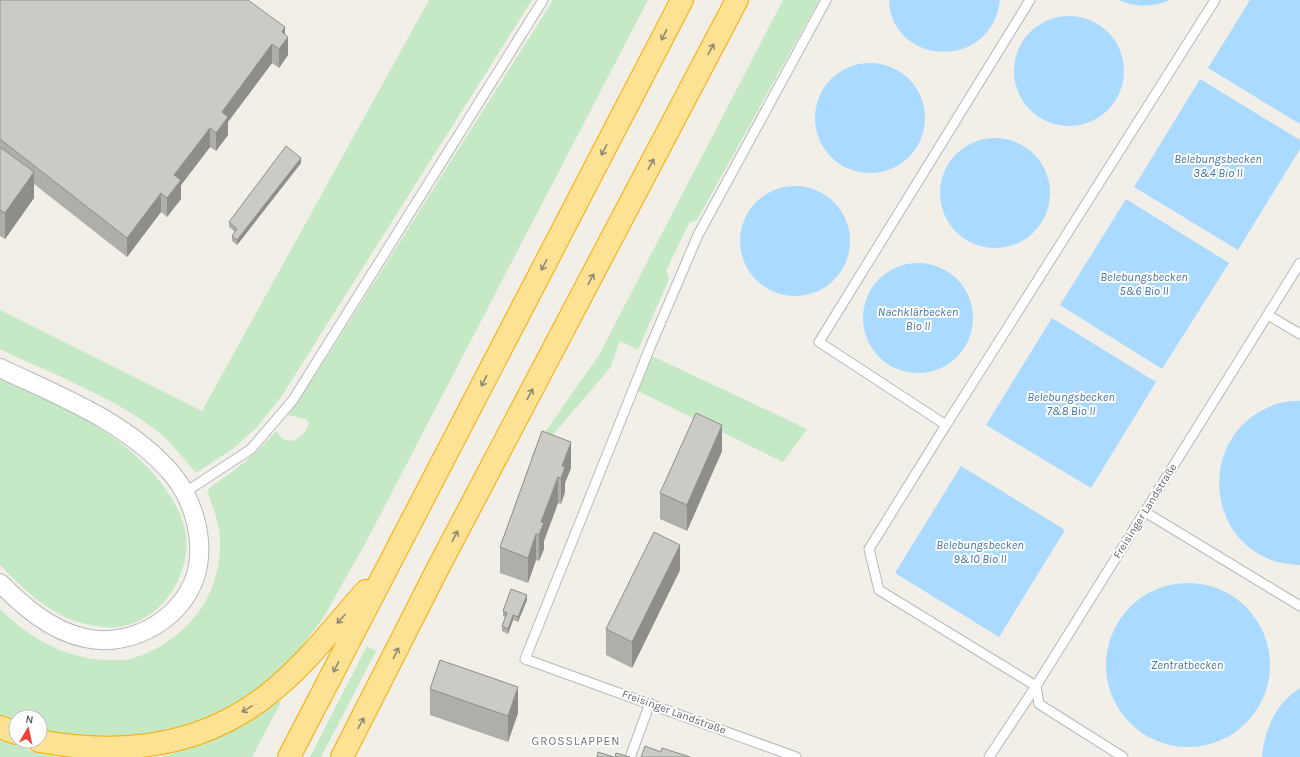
<svg xmlns="http://www.w3.org/2000/svg" width="1300" height="757" viewBox="0 0 1300 757" font-family="Karla,sans-serif">
<style>
.green{fill:#c5e8c5}
.water{fill:#aadaff}
.lines{fill:none;stroke-linecap:round;stroke-linejoin:round}
.service-casing{stroke:#b5b8bc;stroke-width:11}
.minor-casing{stroke:#b5b8bc;stroke-width:20}
.motorway-casing{stroke:#f9ab00;stroke-width:24}
.service{stroke:#fff;stroke-width:9}
.minor{stroke:#fff;stroke-width:18}
.motorway{stroke:#fde293;stroke-width:22}
.wall{fill:#afaea9}
.shaded-wall{fill:#8f8d8a}
.building{fill:#cccac5;stroke:#8f8d8a}
.oneway{stroke:#8e8975}
.labels{text-anchor:middle;dominant-baseline:central;stroke-width:4;stroke-linejoin:round;paint-order:stroke}
.street-label{font-size:11px;fill:#5f6368;stroke:#fff}
.water-label{font-size:12px;font-style:italic;fill:#4174aa;stroke:#fff}
.neighbourhood-label{font-size:12px;letter-spacing:1px;fill:#70757a;stroke:#fff}
</style>
<rect width="100%" height="100%" fill="#f1efe8"/>
<path class="green" d="M429 0H532L281 397 257 427 234 448 196 473C183 458 169 439 152 427 107 394 50 373 0 349V310L202 411Z
M553 0H648L365 544 323 618 299 650 271 679 235 705 169 734 105 741 40 732V717H16V723L0 716V609C33 642 74 663 122 660 135 659 148 653 159 647 197 625 219 590 220 546 221 527 214 510 208 493L209 488C235 471 255 455 276 431 288 449 303 440 309 423L306 419 288 415 329 354Z
M783 0H819L697 220 689 223 666 271 669 279 638 350 620 341 610 368 533 458 531 457 539 441 599 355Z
M652 356 807 429 783 462 638 391Z
M0 378C55 403 117 429 156 477 169 492 181 511 185 530 193 570 166 614 128 625 115 629 99 627 86 624 52 617 23 589 0 565Z
M367 646 376 651 321 757H310Z
M278 699 280 704 252 757H159C205 747 241 728 278 699Z
M0 739 37 753 57 757H0Z"/>
<path class="water" d="M889 0H1000C991 73 891 65 889 0Z
M1119 0H1170C1153 7 1136 8 1119 0Z
M1250 0H1300V124L1208 68Z
M1014 71a55 55 0 1 1 110 0a55 55 0 1 1-110 0Z
M815 118a55 55 0 1 1 110 0a55 55 0 1 1-110 0Z
M1200 79 1300 140V149L1238 250 1134 187Z
M940 193a55 55 0 1 1 110 0a55 55 0 1 1-110 0Z
M740 241a55 55 0 1 1 110 0a55 55 0 1 1-110 0Z
M1126 199 1229 263 1162 369 1060 305Z
M863 318a55 55 0 1 1 110 0a55 55 0 1 1-110 0Z
M1052 318 1156 382 1091 488 986 425Z
M1300 401V565H1299C1289 564 1278 563 1269 559 1206 533 1203 445 1259 412 1271 405 1286 400 1300 401Z
M961 466 1065 530 999 637 895 573Z
M1106 665a82 82 0 1 1 164 0a82 82 0 1 1-164 0Z
M1300 688V757H1262C1265 729 1275 704 1300 688Z"/>
<g class="lines">
<defs>
<path id="service" d="M1030 0 819 342 946 425 1215 0
M1268 315 1300 334
M946 425 869 549 879 590 1036 686 1039 704 1123 757
M184 493 251 449 293 400 543 0
M1145 512 1300 606
M631 755 650 703
M796 757 525 659 651 345 698 235 826 0
M989 757 1036 686 1300 263"/>
<path id="minor" d="M0 368C61 397 128 422 173 475 193 500 203 535 198 566 189 616 133 649 85 638 51 631 23 606 0 583"/>
<path id="motorway" d="M0 727 16 733
M39 741C125 757 209 746 277 687 310 659 337 623 366 591
M289 757 682 0
M342 757 438 568 737 0"/>
</defs>
<use href="#service" class="service-casing"/>
<use href="#minor" class="minor-casing"/>
<use href="#motorway" class="motorway-casing"/>
<use href="#service" class="service"/>
<use href="#minor" class="minor"/>
<use href="#motorway" class="motorway"/>
</g>
<path class="wall" d="M0 0 285 34 288 55 279 68 272 63 228 122V135L216 151 210 147 181 185V199L167 217 161 212 127 257 34 184V198L5 239 0 236Z
M301 163 237 245 232 241V236L235 232 229 227V222Z
M542 431 571 468 565 483V492L561 504 558 503 544 541V549L539 561 536 560 528 583 500 573V547Z
M722 451 687 531 660 519V493Z
M680 570 632 668 606 655V629Z
M527 600 518 622 513 620 508 634 502 631V626L505 617 503 616V611Z
M430 689 518 713 508 742 430 715Z"/>
<path class="shaded-wall" d="M285 27V41L288 37V55L279 68V49L282 32Z
M272 44V63L228 122V135L216 151V133L222 112Z
M210 128V147L181 185V199L167 217V198L174 175Z
M301 158V163L237 245V240Z
M34 172V198L5 239V213Z
M161 193V212L127 257V238Z
M722 425V451L687 531V505Z
M571 442V468L565 483V492L561 504V478L562 466Z
M558 477V503L544 541V549L539 561V535L541 522Z
M536 534V560L528 583V558Z
M680 545V570L632 668V642Z
M527 595V600L518 622V617Z
M513 615V620L508 634V629Z
M518 687V713L508 742V716Z"/>
<path class="building" d="M0 0H248L285 27 282 32 288 37 279 49 272 44 222 112 228 117 216 133 210 128 174 175 181 180 167 198 161 193 127 238 0 139Z
M286 146 301 158 237 240 232 236 237 229 229 222Z
M0 147 34 172 5 213 0 210Z
M696 413 722 425 687 505 660 493Z
M542 431 571 442 562 466 565 467 561 478 558 477 541 522 544 523 540 532 539 535 536 534 528 558 500 547Z
M654 532 680 545 632 642 606 629Z
M511 589 527 595 518 617 513 615 508 629 502 626 507 613 503 611Z
M440 660 518 687 508 716 430 689Z
M645 746 661 752 662 748 690 757H641Z
M598 752 614 757H597Z
M616 753 630 757H615Z"/>
<defs><path id="oneway-shaft" d="M-6 0H5M1.5-3L5.5 0L1.5 3" fill="none" stroke-width="1.6" stroke-linecap="round" stroke-linejoin="round"/></defs>
<g class="oneway">
<use href="#oneway-shaft" transform="translate(664 35) rotate(117)"/>
<use href="#oneway-shaft" transform="translate(711 49) rotate(-62)"/>
<use href="#oneway-shaft" transform="translate(604 150) rotate(117)"/>
<use href="#oneway-shaft" transform="translate(651 164) rotate(-62)"/>
<use href="#oneway-shaft" transform="translate(544 265) rotate(117)"/>
<use href="#oneway-shaft" transform="translate(591 279) rotate(-62)"/>
<use href="#oneway-shaft" transform="translate(484 381) rotate(117)"/>
<use href="#oneway-shaft" transform="translate(530 394) rotate(-62)"/>
<use href="#oneway-shaft" transform="translate(455 536) rotate(-62)"/>
<use href="#oneway-shaft" transform="translate(341 619) rotate(132)"/>
<use href="#oneway-shaft" transform="translate(396 653) rotate(-64)"/>
<use href="#oneway-shaft" transform="translate(336 667) rotate(117)"/>
<use href="#oneway-shaft" transform="translate(247 709) rotate(149)"/>
<use href="#oneway-shaft" transform="translate(361 723) rotate(-62)"/>
</g>
<g class="labels">
<g class="street-label">
<text transform="translate(1145 511) rotate(-58)">Freisinger Landstraße</text>
<text transform="translate(674 712) rotate(20)">Freisinger Landstraße</text>
</g>
<g class="water-label">
<text x="1218" y="159">Belebungsbecken<tspan x="1218" dy="14">3&amp;4 Bio II</tspan></text>
<text x="1144" y="277">Belebungsbecken<tspan x="1144" dy="14">5&amp;6 Bio II</tspan></text>
<text x="918" y="312">Nachklärbecken<tspan x="918" dy="14">Bio II</tspan></text>
<text x="1071" y="397">Belebungsbecken<tspan x="1071" dy="14">7&amp;8 Bio II</tspan></text>
<text x="980" y="545">Belebungsbecken<tspan x="980" dy="14">9&amp;10 Bio II</tspan></text>
<text x="1187" y="665">Zentratbecken</text>
</g>
<g class="neighbourhood-label">
<text x="576" y="741">GROSSLAPPEN</text>
</g>
</g>
<g transform="translate(28 729) rotate(9)"><circle r="19" fill="#ffffff" stroke="#bfc1c3"/>
<path d="M0-3L7 15L0 10L-7 15Z" fill="#ea4335"/>
<text y="-6" font-size="11" font-weight="bold" text-anchor="middle" fill="#5f6368">N</text>
</g>
</svg>
